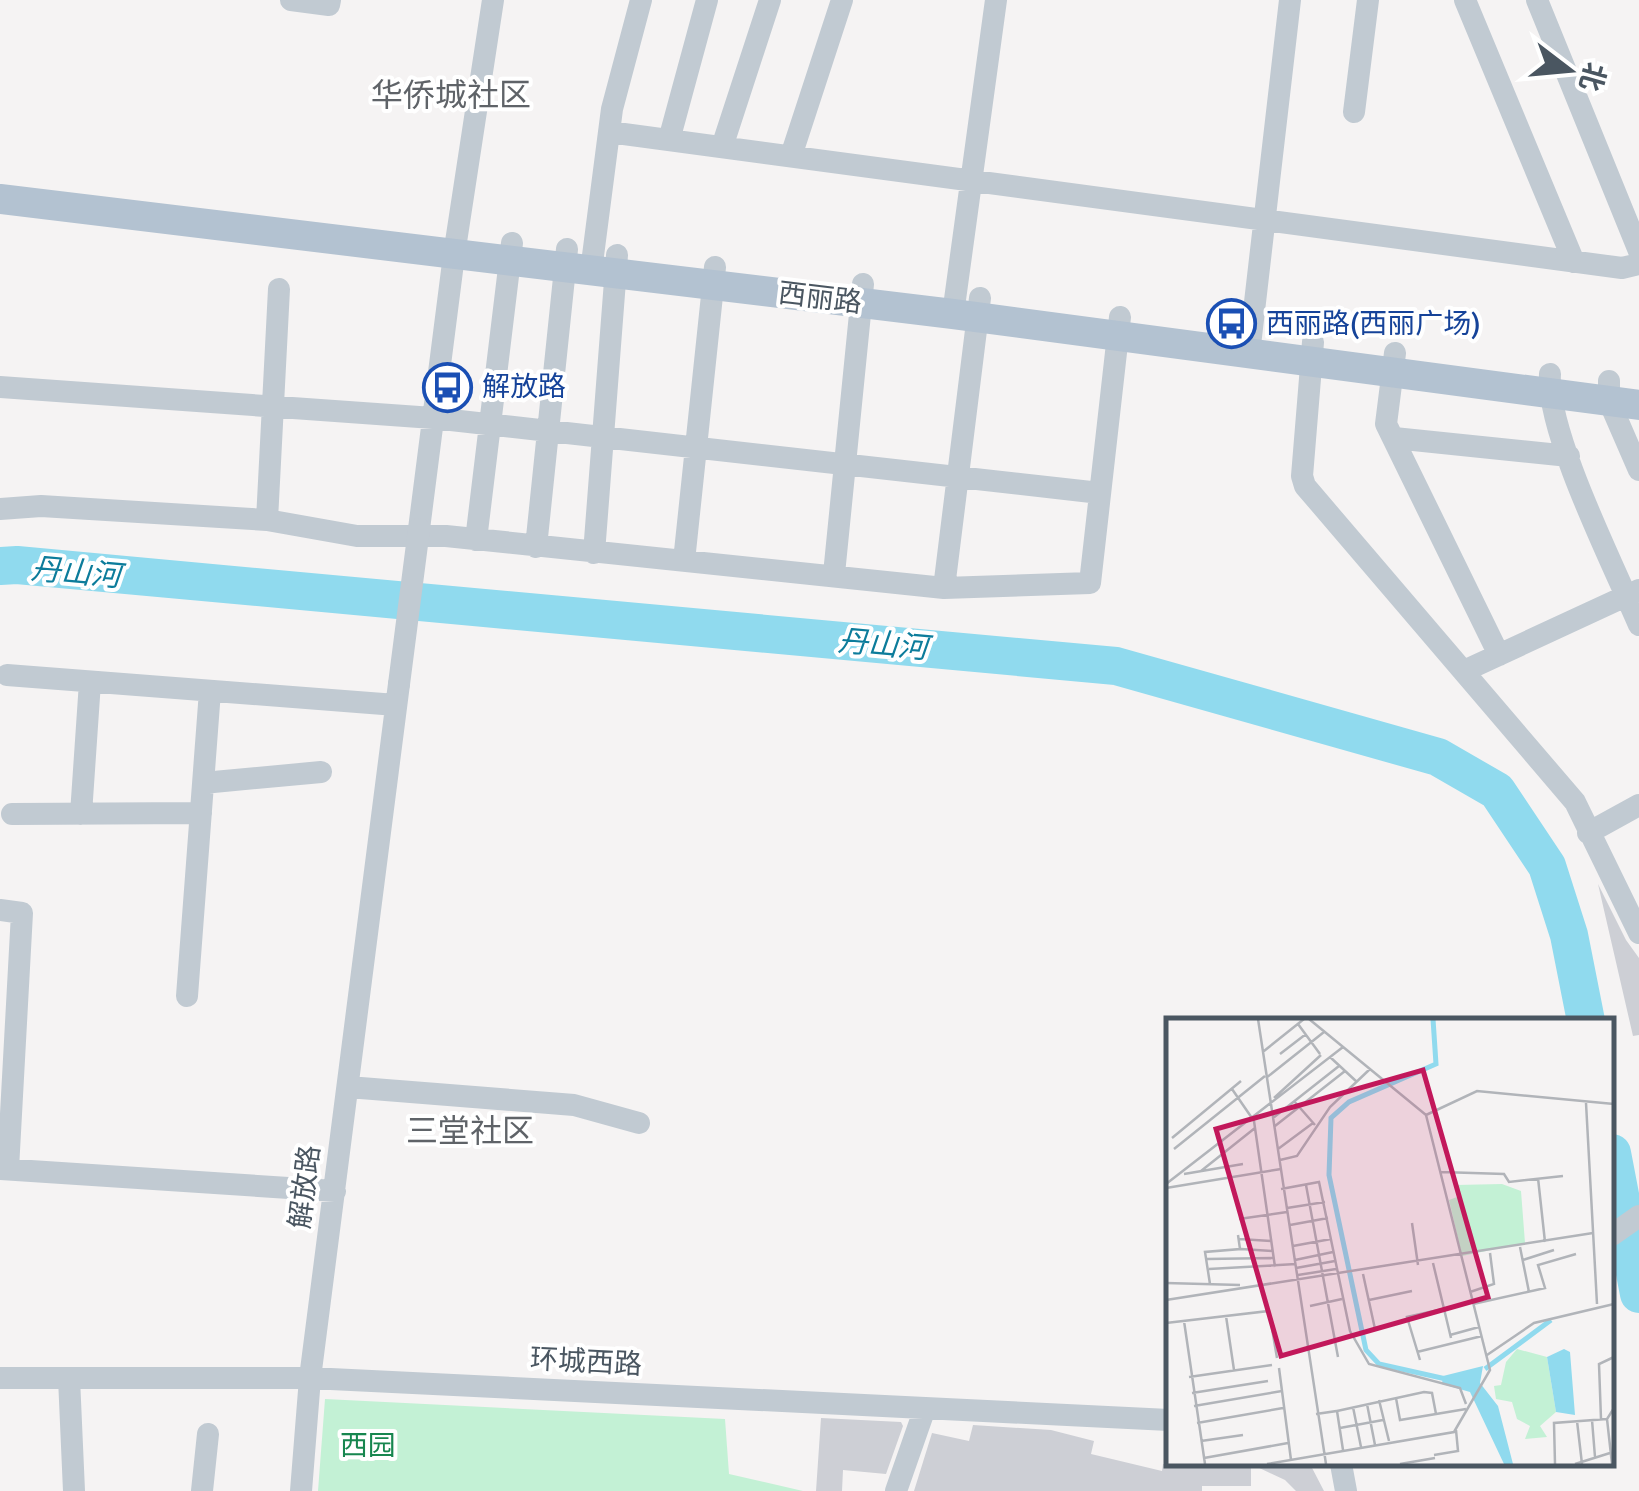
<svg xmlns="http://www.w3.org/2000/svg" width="1639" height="1491" viewBox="0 0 1639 1491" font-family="Signika,'Noto Sans SC',sans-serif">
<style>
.green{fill:#c3f1d5}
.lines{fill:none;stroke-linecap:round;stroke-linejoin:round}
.river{stroke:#90daee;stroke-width:38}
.building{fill:#cdcfd5}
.minor{stroke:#c1cad2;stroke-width:22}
.major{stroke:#b3c2d1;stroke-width:30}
.minor-bridge{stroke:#c1cad2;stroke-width:22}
.labels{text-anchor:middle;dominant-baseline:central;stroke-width:8;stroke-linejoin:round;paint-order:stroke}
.street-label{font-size:28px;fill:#4a5661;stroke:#fff}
.transit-label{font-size:28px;fill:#164399;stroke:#fff;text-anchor:start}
.park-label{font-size:28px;fill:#17864f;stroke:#fff}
.water-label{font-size:30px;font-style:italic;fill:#0c7c9b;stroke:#fff}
.quarter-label{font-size:32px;fill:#5f6368;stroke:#fff}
.inset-river{fill:none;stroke:#90daee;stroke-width:5}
.inset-road{fill:none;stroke:#b1b4b9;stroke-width:2.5}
.view{fill:#c2185b;fill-opacity:0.15;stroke:#c2185b;stroke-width:5}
.inset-edge{fill:none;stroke:#4a5661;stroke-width:5}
</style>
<rect width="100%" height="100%" fill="#f5f3f3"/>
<path class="green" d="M325 1399 725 1419 729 1474 803 1491H318Z"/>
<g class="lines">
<path class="river" d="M0 566 17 565 1116 666 1438 757 1497 791 1547 866 1569 935 1586 1021
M1612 1153 1639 1294"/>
</g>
<path class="building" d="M1598 884 1626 940 1639 958V1035L1633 1036Z
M821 1418 901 1422 903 1426 886 1474 843 1470 842 1491H816Z
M973 1425 1051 1430 1094 1441 1091 1454 1162 1471 1163 1464H1310L1324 1491H1296L1285 1480 1251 1464V1486H1202V1491H914L932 1433 969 1441Z"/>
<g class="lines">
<path class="minor" d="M291 0 329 5 330 0
M1465 0 1574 262
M1537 0 1639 251
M1354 112 1368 0
M609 132 1622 268 1639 264
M669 140 707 0
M722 147 770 0
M791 156 842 0
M591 271 612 109 641 0
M953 314 996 0
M1313 342 1302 476 1305 486 1575 802 1639 933
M1395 353 1386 424 1499 655
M1249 354 1290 0
M1550 374C1546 432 1614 566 1639 625
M1609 381V401L1639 470
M0 387 433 418 1100 493
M1394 438 1569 456
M0 509 41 506 267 520 357 536H446L944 588 1090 583 1120 317
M267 520 279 289
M419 529 454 255 493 0
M476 540 512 243
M536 547 567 249
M594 553 617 255
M684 561 715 267
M834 574 863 284
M944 588 980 298
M1464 671 1639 590
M7 675 396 705
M203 783 321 772
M12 814 201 813
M81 814 90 682
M1588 833 1639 805
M0 910 22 913 8 1169
M187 996 210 691
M348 1087 574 1105 639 1123
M0 1169 335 1191
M1612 1235 1639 1216
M0 1378H310L1169 1420
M69 1378 74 1491
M1341 1464 1346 1491
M202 1491 208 1434
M301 1491 310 1378 399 684
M896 1491 925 1408"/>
<path class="major" d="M0 199 953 314 1639 405"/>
<path class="minor-bridge" d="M399 684 419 529"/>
</g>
<defs>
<symbol id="bus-ring" viewBox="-11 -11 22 22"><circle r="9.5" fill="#fff" stroke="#1a4fb4" stroke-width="1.5"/><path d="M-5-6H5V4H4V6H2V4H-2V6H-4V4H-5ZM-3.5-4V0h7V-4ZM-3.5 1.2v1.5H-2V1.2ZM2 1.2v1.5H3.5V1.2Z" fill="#1a4fb4"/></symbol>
</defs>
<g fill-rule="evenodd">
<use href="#bus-ring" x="1204" y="296" width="55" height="55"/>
<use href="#bus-ring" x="420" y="360" width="55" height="55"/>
</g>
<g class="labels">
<g class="street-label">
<text transform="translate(820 298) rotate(7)">西丽路</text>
<text transform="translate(305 1187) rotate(-83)">解放路</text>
<text transform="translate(586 1362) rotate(3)">环城西路</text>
</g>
<g class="transit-label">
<text x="1266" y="324">西丽路(西丽广场)</text>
<text x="482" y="387">解放路</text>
</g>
<g class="park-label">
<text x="368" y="1446">西园</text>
</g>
<g class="water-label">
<text transform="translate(76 573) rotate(5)">丹山河</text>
<text transform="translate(883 645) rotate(5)">丹山河</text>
</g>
<g class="quarter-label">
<text x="451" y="95">华侨城社区</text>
<text x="470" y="1131">三堂社区</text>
</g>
</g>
<g transform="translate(1166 1018)">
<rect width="448" height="448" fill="#f5f3f3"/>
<path d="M336 166 355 173 359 225 296 238 283 182 291 179 290 167ZM351 331 381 339 390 394 374 408 381 419 359 421 364 408 351 401 346 384 330 381 328 368 335 367 340 344Z" fill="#c3f1d5"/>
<path d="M398 331 404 334 409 397 390 394 381 339ZM317 348 314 365 332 388 347 446H338L304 374 276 366 277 358Z" fill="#90daee"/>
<path class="inset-river" d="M267 1 270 46 183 84 165 100 163 157 200 332 213 346 280 361M319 351 385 302"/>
<path class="inset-road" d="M92 1 160 446M143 1 260 97M132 6 154 36M98 33 138 1M114 36 140 16M164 39 191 64M100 60 158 14M66 71 88 103 109 249M108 80 155 37M128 83 149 107M420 85 431 286M260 97 311 73 448 86M107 100 173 48M109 108 179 53M6 120 75 63M8 131 99 58M112 131 147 105M114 142 131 138 164 89 204 51M35 153 89 110M275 154 338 156 343 164 397 158M18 156 77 146M372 160 379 224M0 166 177 29M140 167 172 339M0 170 115 151M115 171 153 164 184 313 203 346 294 370 300 386M121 190 159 184M73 201 121 194M246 205 252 247M124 207 162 200M73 221 105 223M127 228 165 221M354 229 363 274M75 231 107 233M41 241 108 240M129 242 167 234M357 242 388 232M267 245 285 320M130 250 169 243M43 251 130 246M197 256 209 311M132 257 170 251M0 265 74 267M44 266 39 234 74 231 72 217M304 274 328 266 324 235M0 282 427 215M203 282 246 273M307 286 379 270 372 247 410 236M144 288 176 281M60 298 68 352M18 303 39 446M0 305 103 293 111 340M284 317 313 309M0 319V403M251 334 316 318M321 337 368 305 448 286M254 342 241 299 277 291M113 350 125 442M23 359 106 347M26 375 102 363M230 380 234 402 300 391M213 382 223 423M201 386 209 427M28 388 116 373M187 389 195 429M171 393 258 374 266 375 270 396M150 396 171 393 177 432M435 401 433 346 448 339M426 402 429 439M411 403 416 446M31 405 117 390M174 410 217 402M35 423 77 417M268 437 292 433 290 412M38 440 122 425M101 446 288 414 324 352 260 97M234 446 269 440M389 446 388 405 441 401M409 446 444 435M446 446 441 401 448 390"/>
<path class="view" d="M257 52 322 279 115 338 50 111Z"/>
<rect width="448" height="448" class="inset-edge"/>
</g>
<g transform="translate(1569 70) rotate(106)" stroke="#ffffff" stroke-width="8" paint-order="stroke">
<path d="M0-8L18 38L0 25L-18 38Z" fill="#4a5661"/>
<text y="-15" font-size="28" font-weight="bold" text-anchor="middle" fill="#4a5661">北</text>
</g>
</svg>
